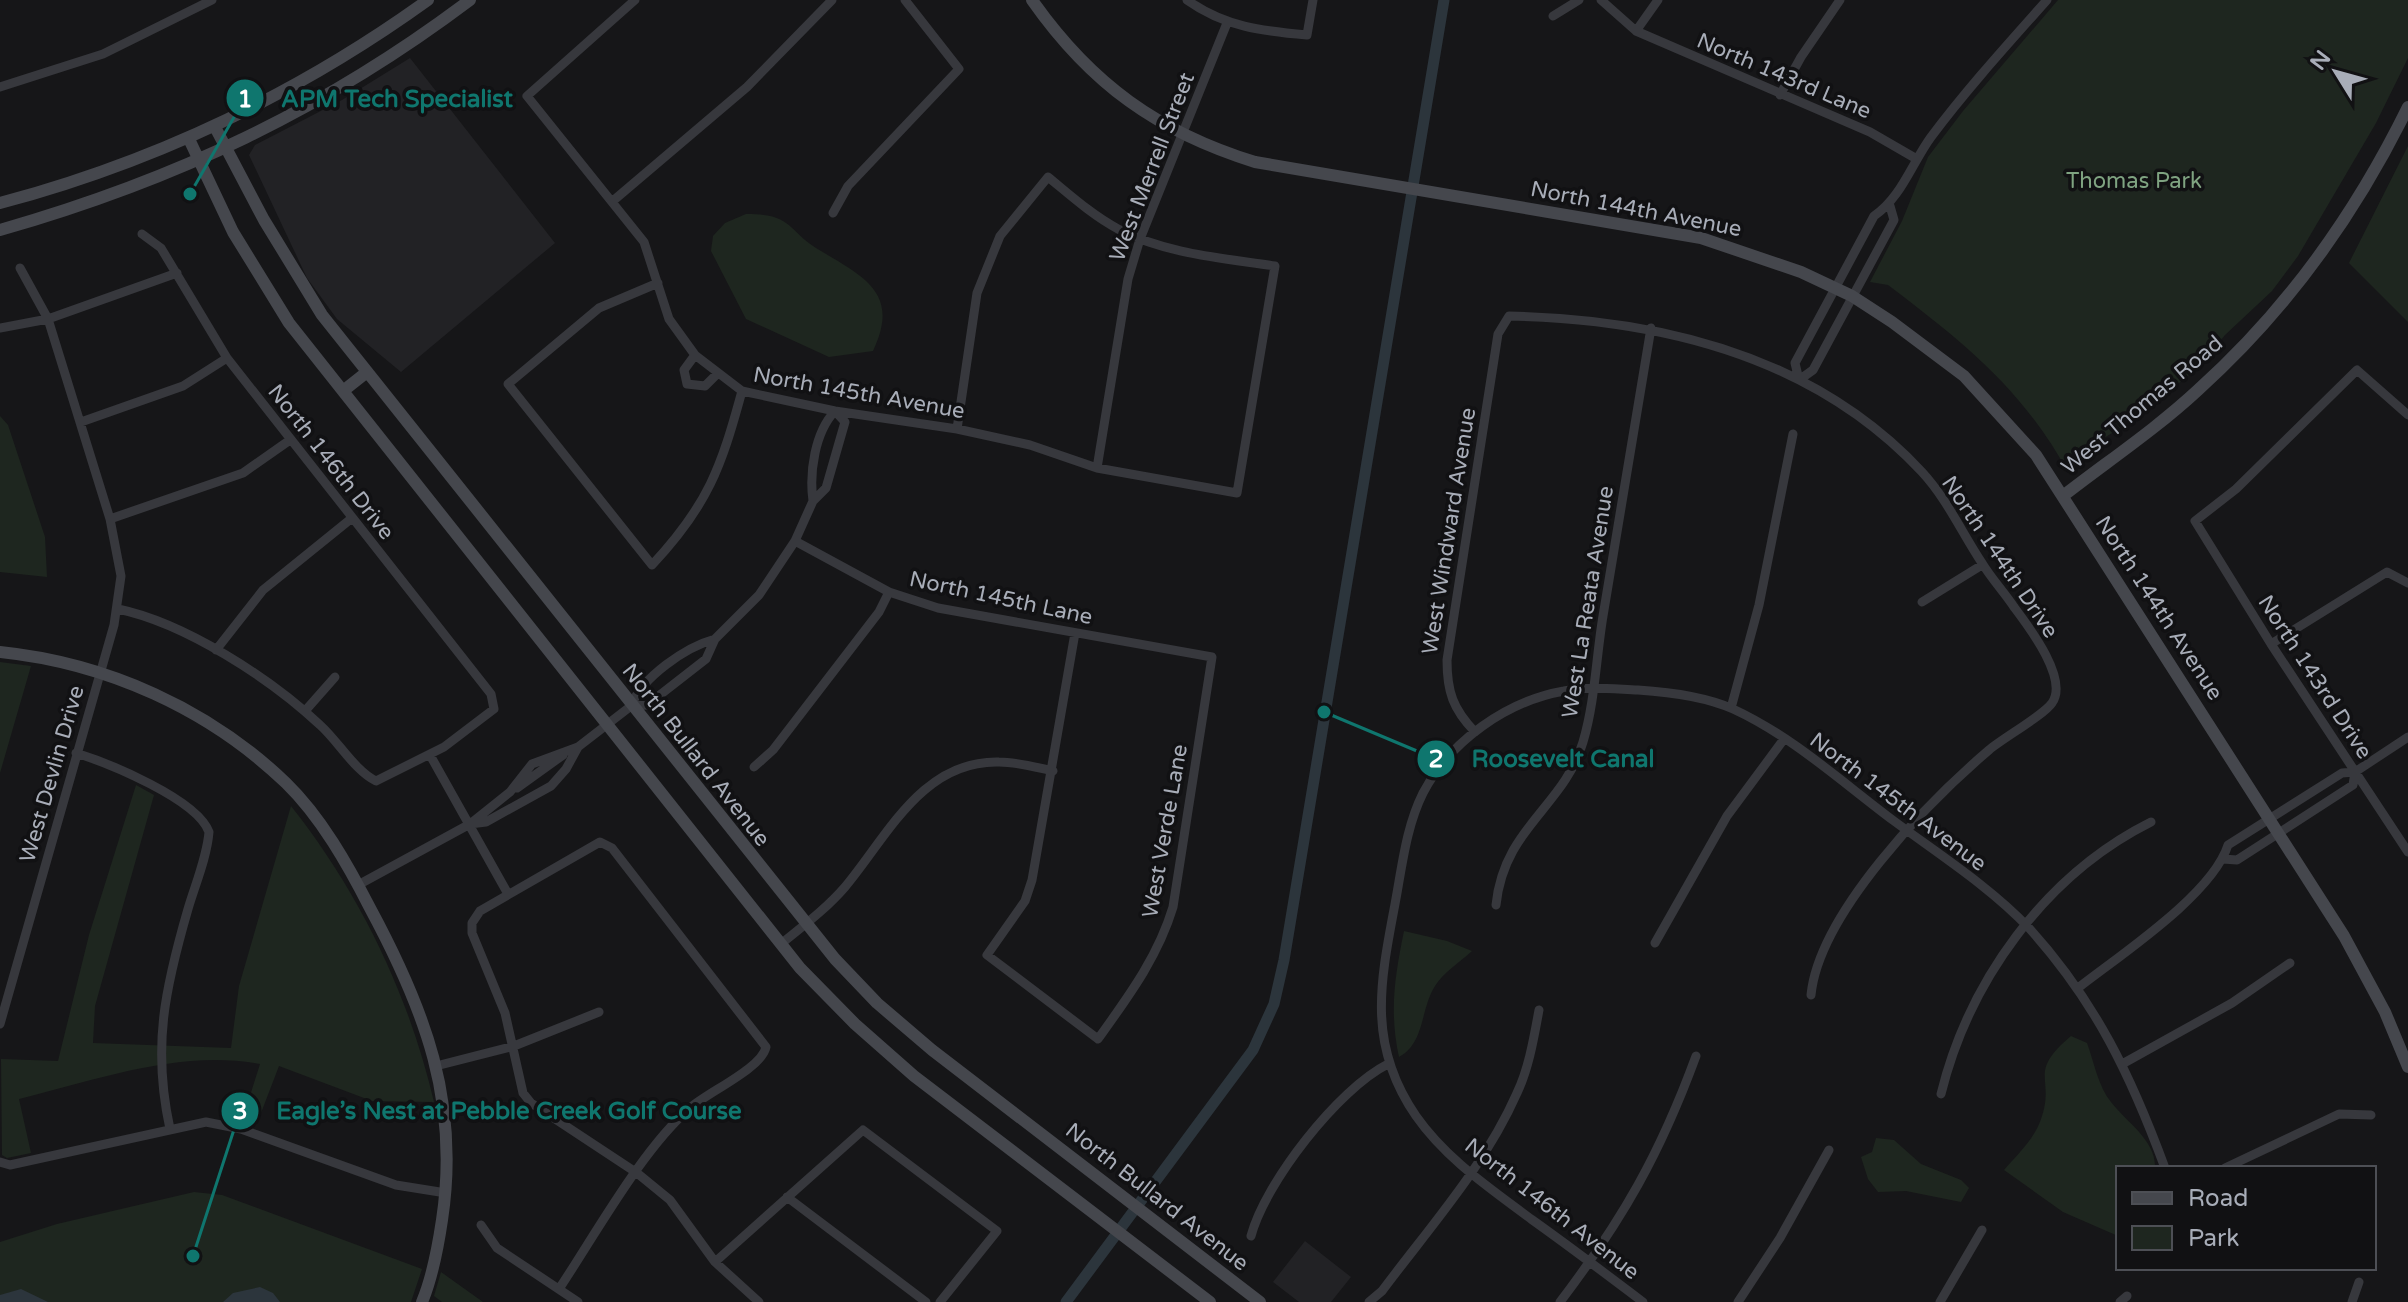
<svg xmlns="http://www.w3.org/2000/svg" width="2408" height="1302" viewBox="0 0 2408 1302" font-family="'Varela Round',sans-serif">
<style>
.built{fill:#222225}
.green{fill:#1e261f}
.water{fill:#2c353c}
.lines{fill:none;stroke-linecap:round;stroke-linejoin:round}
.canal{stroke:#2c353c;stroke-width:11}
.street{stroke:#37383d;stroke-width:9}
.secondary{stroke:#45474d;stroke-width:12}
.labels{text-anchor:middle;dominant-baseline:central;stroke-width:7;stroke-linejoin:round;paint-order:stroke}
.street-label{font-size:22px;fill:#a8adb8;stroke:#111113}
.park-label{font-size:22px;fill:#7fa381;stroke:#111113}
.leader{fill:none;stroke:#0f766e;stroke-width:3}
.callout-dot{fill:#0f766e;stroke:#111113;stroke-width:3}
.mark-label{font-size:24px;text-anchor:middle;font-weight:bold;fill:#fff}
.callout-label{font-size:24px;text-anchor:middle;font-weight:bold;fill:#0f766e;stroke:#111113;stroke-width:7;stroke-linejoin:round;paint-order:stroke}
</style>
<rect width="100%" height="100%" fill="#161618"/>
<path class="built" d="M410 58 555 243 401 372 337 319 307 278 249 155 255 145 342 100Z
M1305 1241 1351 1277 1331 1302H1299L1273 1282Z"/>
<path class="green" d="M2058 0H2408V58L2376 123 2298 256 2272 291 2225 335 2199 367 2129 423 2097 442 2069 474C2023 389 1963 342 1888 285L1870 282 1902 221 1928 157 1963 111Z
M2408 146V322L2349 263Z
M746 214C795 214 786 231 821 251 866 278 900 294 873 351L829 357 746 319 711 251 713 236 725 223Z
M0 416 8 425 45 537 47 577 0 572Z
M0 662 31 666 0 773Z
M136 785 154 795 95 1006 93 1043 231 1048 239 986 291 806C360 893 409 995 434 1102L372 1101 279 1066 256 1126 242 1121 260 1064C180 1049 97 1080 19 1099L31 1153 7 1158 2 1155 1 1059 58 1061 89 935Z
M1404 931 1447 941 1472 951C1460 962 1443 973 1435 986 1420 1010 1425 1043 1399 1057 1389 1012 1395 975 1404 931Z
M2071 1036 2087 1043C2094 1062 2098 1086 2111 1102 2127 1123 2156 1140 2155 1168H2118V1236L2063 1212 2004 1170C2017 1155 2035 1138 2041 1119 2056 1077 2026 1074 2071 1036Z
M1876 1138 1894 1140 1921 1164 1961 1180 1969 1188 1961 1202 1906 1191 1878 1192 1868 1179 1861 1157 1872 1152Z
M194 1192 222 1195 422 1269 411 1302H0V1242L57 1224Z
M441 1272 483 1302H442L434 1296Z"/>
<path class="water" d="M260 1287 273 1293 280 1302H223L233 1293Z
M21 1289 48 1302H0V1295Z"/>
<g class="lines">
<path class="canal" d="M1066 1302 1253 1050 1274 1004 1284 960 1444 0"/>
<path class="street" d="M635 0 527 96 644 242 669 319 695 355 742 391 835 411 957 429 1030 445 1097 468 1237 493 1275 266C1222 258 1166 254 1118 229 1092 215 1070 195 1048 177L1000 236 977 293 957 429
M1187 0C1225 27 1262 31 1307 35L1313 0
M1601 0 1636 31 1870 132 1915 158
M1553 16 1579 0
M1636 31 1658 0
M0 87 103 54 212 0
M1780 95 1801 57 1840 0
M614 200 747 87 832 0
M1890 206 1894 220 1813 370 1799 380 1795 363 1874 216C1901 198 1912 163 1931 137 1967 89 2007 45 2047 0
M833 213 848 186 959 69 905 0
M658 283 599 308 508 384 652 565C708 505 721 468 742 391
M0 328 48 319 177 273
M695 355 684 370 687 384 705 386 718 373
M2408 415 2357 370 2236 489 2195 521 2271 644 2408 852
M81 422 183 386 227 358
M1097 468 1128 279 1140 239 1227 23
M110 519 243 473 290 440
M795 541 889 592 938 608 1212 657 1173 907C1158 957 1128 997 1098 1039L987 955 1025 901 1032 880 1075 633
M1922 602 1982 565
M118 609C185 623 270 678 320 725 338 741 355 771 376 781L444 747 494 709 491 694 227 358 161 248 142 234
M2271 644 2387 572 2408 583
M216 650 263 590 352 518
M631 706 647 705 706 659 715 639 759 595 795 541 813 501 826 488 845 422 835 411C815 432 809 472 813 501
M631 706C642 677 686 647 715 639
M1731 708 1759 605 1793 434
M305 711 335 677
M1475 732C1453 709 1447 692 1447 660L1498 334 1509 316C1661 319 1815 357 1922 472 1947 499 1962 533 1982 563 1991 578 2004 592 2014 607 2029 627 2069 679 2052 703 2044 715 2003 738 1989 750 1928 802 1819 914 1811 995
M76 753C108 763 197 799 209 832 207 857 195 885 188 909 165 988 152 1047 170 1129
M430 755 508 894
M754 767 773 750 879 612 889 592
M517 788 563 755
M470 824 486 822 551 786 566 769 578 747
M2223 859 2237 860 2353 785 2355 772
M358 885 470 824 510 792 532 764 578 747 631 706
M1496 905C1504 827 1564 807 1583 742 1595 702 1596 658 1603 616 1619 520 1635 424 1651 328
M1655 943 1727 816 1784 739
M781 944C803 926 826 909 845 887 887 837 922 760 999 762 1017 762 1035 767 1053 771
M2078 988C2120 955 2212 895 2228 845L2342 773 2355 772 2408 737
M0 1024 114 625 121 576 110 519 48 319 20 268
M2124 1063 2232 1003 2290 963
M436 1066 514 1046 599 1012
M1941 1094C1969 981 2045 875 2151 822
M0 1162 10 1165 206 1122 241 1129 396 1185 446 1193
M2225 1168 2339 1114 2371 1115
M787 1197 926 1302
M481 1225 497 1248 578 1302
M1251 1236C1265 1183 1338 1089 1388 1064
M715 1262 863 1130 997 1231 940 1302
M559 1289C595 1235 643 1148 690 1108 708 1092 762 1068 766 1047L612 848 600 842 480 911 472 923V933L505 1013 523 1093 531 1103 637 1173 670 1200 715 1262 759 1302
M1369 1302 1382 1291C1429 1228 1485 1166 1517 1093 1529 1068 1534 1037 1539 1010
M1560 1302C1623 1219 1660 1154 1696 1056
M1643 1302C1606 1274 1569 1246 1531 1219 1490 1188 1446 1159 1416 1116 1367 1045 1380 983 1395 904 1402 867 1406 827 1423 793 1450 741 1507 701 1564 691 1588 686 1613 689 1638 690 1669 692 1704 696 1733 709 1792 736 1843 783 1894 821 1940 855 1990 887 2029 928 2096 1002 2131 1076 2165 1168
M1738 1302 1780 1238 1829 1150
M1940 1302 1982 1230
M2120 1302 2127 1296
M2352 1302 2359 1282"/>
<path class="secondary" d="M1032 0C1091 84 1158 132 1255 162L1701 238 1801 272 1852 296 1892 322 1964 376 2036 455 2344 936 2385 1012 2408 1067
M215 127 264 220 322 315 835 959 877 1003 932 1050 1260 1302
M189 139 233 232 289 323 800 968 855 1024 914 1076 1210 1302
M0 203C154 162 299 93 428 0
M0 230C175 180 324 110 470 0
M343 391 367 372
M2063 496C2108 461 2156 429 2198 390 2286 311 2356 213 2408 107
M0 652C107 663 209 709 286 783 321 817 348 865 370 908 425 1010 460 1102 442 1220 438 1247 433 1276 422 1302"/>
</g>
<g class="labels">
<g class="street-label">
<text transform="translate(1784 76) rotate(23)">North 143rd Lane</text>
<text transform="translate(1152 167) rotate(-69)">West Merrell Street</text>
<text transform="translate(1636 209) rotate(11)">North 144th Avenue</text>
<text transform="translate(859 393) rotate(10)">North 145th Avenue</text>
<text transform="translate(2142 405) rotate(-40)">West Thomas Road</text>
<text transform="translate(331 462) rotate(52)">North 146th Drive</text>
<text transform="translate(1449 531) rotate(-81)">West Windward Avenue</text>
<text transform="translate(2000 557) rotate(56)">North 144th Drive</text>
<text transform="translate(1001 598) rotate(12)">North 145th Lane</text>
<text transform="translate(1588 602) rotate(-81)">West La Reata Avenue</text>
<text transform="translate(2159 608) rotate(57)">North 144th Avenue</text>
<text transform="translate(2315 677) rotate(57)">North 143rd Drive</text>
<text transform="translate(696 755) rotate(52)">North Bullard Avenue</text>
<text transform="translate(52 774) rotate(-74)">West Devlin Drive</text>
<text transform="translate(1898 802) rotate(37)">North 145th Avenue</text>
<text transform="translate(1165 831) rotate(-80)">West Verde Lane</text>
<text transform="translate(1157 1197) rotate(38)">North Bullard Avenue</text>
<text transform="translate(1552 1209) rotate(38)">North 146th Avenue</text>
</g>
<g class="park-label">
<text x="2134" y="181">Thomas Park</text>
</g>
</g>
<path class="leader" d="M190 194L245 98M1324 712L1436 759M193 1256L240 1111"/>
<g class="callout-dot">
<circle cx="190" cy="194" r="8"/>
<circle cx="1324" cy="712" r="8"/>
<circle cx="193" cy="1256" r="8"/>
<circle cx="245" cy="98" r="20"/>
<circle cx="1436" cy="759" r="20"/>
<circle cx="240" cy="1111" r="20"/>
</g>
<g class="mark-label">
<text x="245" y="107">1</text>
<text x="1436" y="767">2</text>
<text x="240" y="1119">3</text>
</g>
<g class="callout-label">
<text x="397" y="107">APM Tech Specialist</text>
<text x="1563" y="767">Roosevelt Canal</text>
<text x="509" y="1119">Eagle’s Nest at Pebble Creek Golf Course</text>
</g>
<rect x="2116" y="1166" width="260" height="104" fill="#111113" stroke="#4d4f55" stroke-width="2"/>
<rect x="2132" y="1192" width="40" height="12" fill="#45474d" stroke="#4d4f55" stroke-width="2"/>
<text x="2188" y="1206" font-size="24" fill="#a8adb8">Road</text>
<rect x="2132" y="1226" width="40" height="24" fill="#1e261f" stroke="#4d4f55" stroke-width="2"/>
<text x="2188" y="1246" font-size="24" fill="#a8adb8">Park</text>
<g transform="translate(2336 72) rotate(307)" stroke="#111113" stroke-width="6" paint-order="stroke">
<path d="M0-6L14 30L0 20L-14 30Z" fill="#a8adb8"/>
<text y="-12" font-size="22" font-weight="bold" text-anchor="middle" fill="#a8adb8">N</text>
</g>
</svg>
